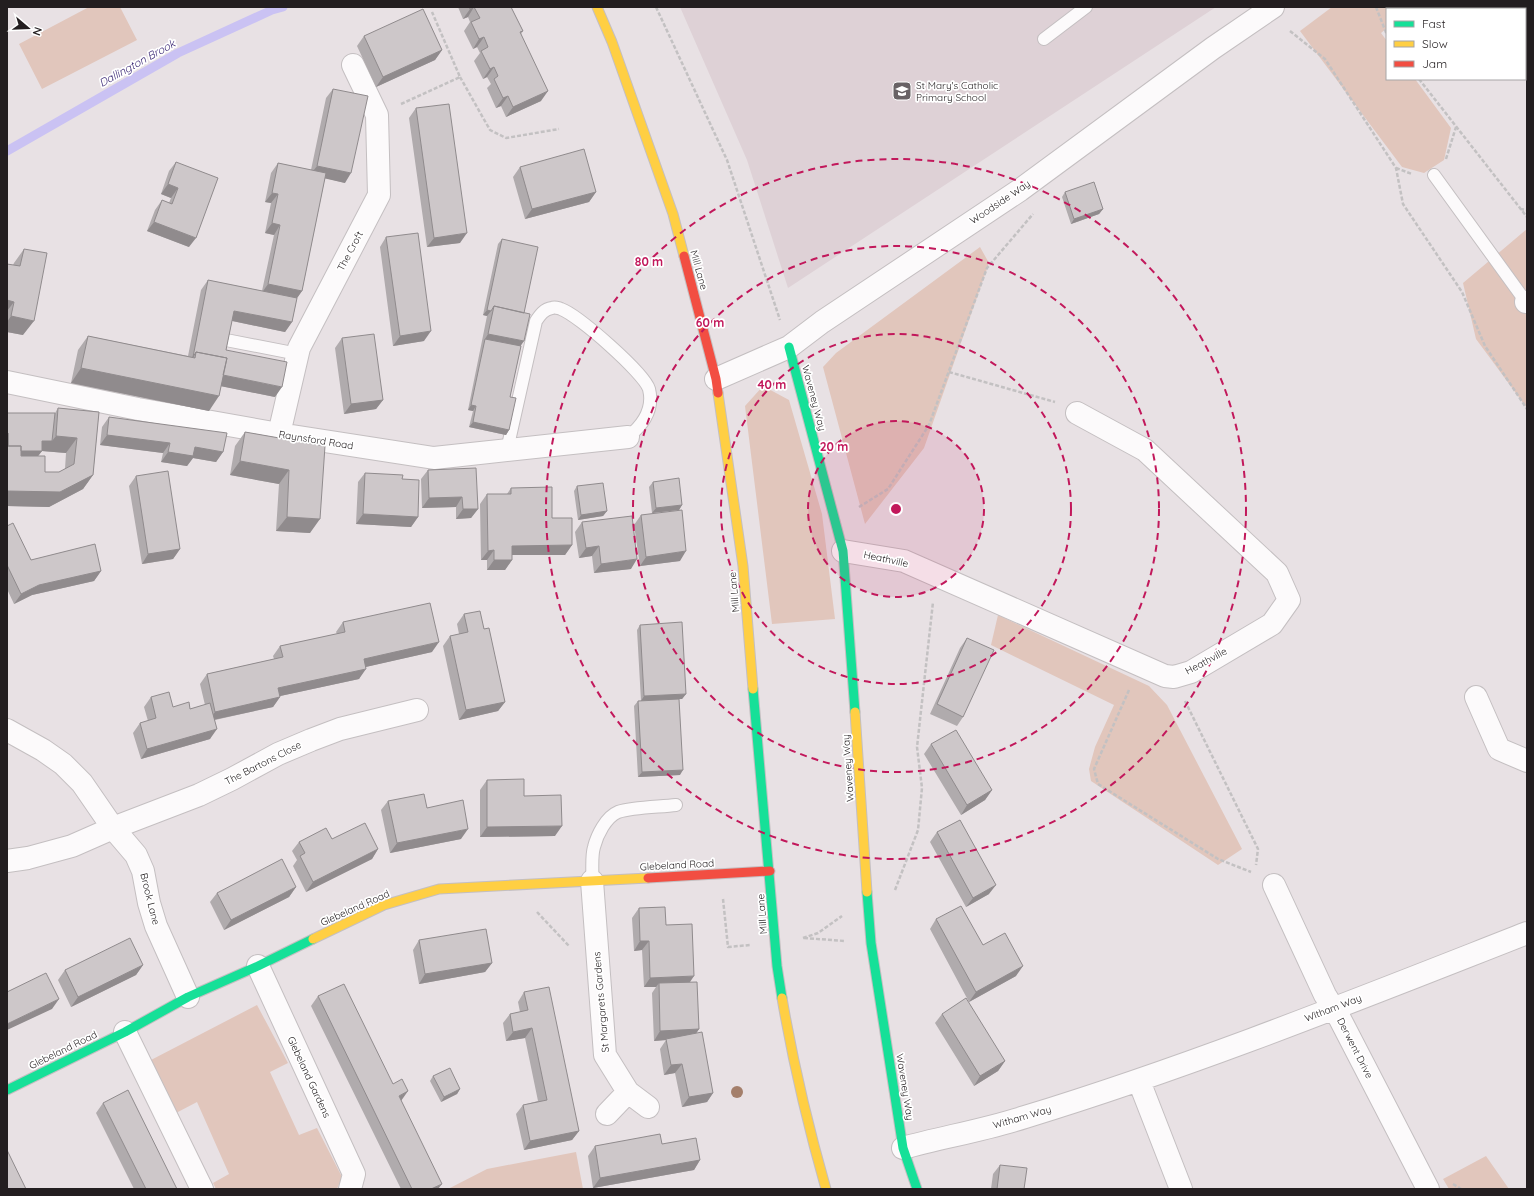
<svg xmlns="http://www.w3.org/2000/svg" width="1534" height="1196" viewBox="0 0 1534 1196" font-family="Quicksand,sans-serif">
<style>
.built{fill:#ded1d6}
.green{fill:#e1c6bc}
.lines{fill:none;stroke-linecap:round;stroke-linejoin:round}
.stream{stroke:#cac2f3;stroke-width:9}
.lane-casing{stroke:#c4bfc1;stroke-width:14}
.street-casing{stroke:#c4bfc1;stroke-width:24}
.fast-casing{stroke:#c4bfc1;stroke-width:11}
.slow-casing{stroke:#c4bfc1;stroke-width:11}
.jam-casing{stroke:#c4bfc1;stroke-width:11}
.path{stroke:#c3c1c2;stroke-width:2.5;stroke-dasharray:4 2;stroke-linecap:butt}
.lane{stroke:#fcfafb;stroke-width:12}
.street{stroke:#fcfafb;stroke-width:22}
.fast{stroke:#16e098;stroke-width:9}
.slow{stroke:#ffcf43;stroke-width:9}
.jam{stroke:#f24e42;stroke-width:9}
.tree{fill:#a47f6b}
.wall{fill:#b0abad;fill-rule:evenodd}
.shaded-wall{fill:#908b8d}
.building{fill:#cdc7c9;stroke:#908b8d}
.ring{fill:none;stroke:#c2185b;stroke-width:2;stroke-dasharray:7 5}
.labels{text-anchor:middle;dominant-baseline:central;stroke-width:3.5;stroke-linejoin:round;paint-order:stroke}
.poi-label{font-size:10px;fill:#231e20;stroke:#fff;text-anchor:start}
.street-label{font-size:10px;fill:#231e20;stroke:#fff}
.water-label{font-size:11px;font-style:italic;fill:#3b2875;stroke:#fff}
.centre{fill:#c2185b;stroke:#fff;stroke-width:2}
.ring-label{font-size:12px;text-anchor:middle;font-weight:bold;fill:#c2185b;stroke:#fff;stroke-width:3.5;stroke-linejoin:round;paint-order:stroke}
</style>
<rect width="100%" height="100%" fill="#e8e1e4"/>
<path class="built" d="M680 7H1216L788 288 747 160Z"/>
<path class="green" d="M89 7H120L137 40 42 89 19 44Z
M1332 7H1404L1405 9H1387V28L1381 33 1387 41V79H1415L1451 128 1444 160 1424 173 1402 167 1300 31Z
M1527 229V408L1476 339 1463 283Z
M980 247 989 263 924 448 865 524 823 367 836 353Z
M763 386 789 400 822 514 835 619 772 624 745 406Z
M998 615 1149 686 1167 705 1242 849 1218 865 1091 781 1089 769 1095 747 1114 705 991 645Z
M257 1005 288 1063 270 1072 299 1135 317 1128 342 1177 337 1189H216L213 1183 229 1174 197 1102 176 1113 151 1060Z
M576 1152 583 1189H448L487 1169Z
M1486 1156 1509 1189H1449L1443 1179Z"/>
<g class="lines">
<path class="stream" d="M7 151 178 53 272 10 283 7"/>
<defs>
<path id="lane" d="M1044 39 1086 7
M1434 175 1526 302
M226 340 298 354
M507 450 536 321C540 315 544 309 552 308 554 307 559 308 561 309 578 315 644 373 649 389 654 409 643 425 628 437
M592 881C593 870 591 857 594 847 597 835 606 817 618 812 633 807 660 807 676 805"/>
<path id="street" d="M1526 302H1527
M716 379 789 347 822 322 1020 190 1213 48 1273 7
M7 382 138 409 279 434 434 458 628 437
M279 434 299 348 379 195 377 115 353 65
M843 551 904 561 1165 676 1174 677 1191 672 1272 624 1289 600 1277 573 1145 450 1077 413
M1476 697 1499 749 1527 761
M7 730 43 750 63 764 82 783 113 828 136 855 143 871 149 903 156 926 188 997
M7 861 28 858 72 846 113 828 199 795 232 779 278 754 311 740 340 729 417 710
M592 881 605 1055 628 1092 648 1107
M1274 885 1325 995 1340 1019 1428 1189
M258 966 354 1174 350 1189
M125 1032 202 1189
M1139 1081 1181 1189
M607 1114 628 1092
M903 1148C943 1137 985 1130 1025 1117 1195 1065 1361 998 1527 933"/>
<path id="fast" d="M789 347 843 551 855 712
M753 689 777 966 782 998
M867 892 871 943 903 1148 917 1189
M7 1090 125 1032 188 997 258 966 313 939"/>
<path id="slow" d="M597 7 612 42 673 214 684 256
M718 393 743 566 753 689
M855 712 867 892
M313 939 384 905 439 889 648 878
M782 998C793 1062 808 1126 826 1189"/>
<path id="jam" d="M684 256 716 379 718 393
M648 878 770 871"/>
</defs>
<use href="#lane" class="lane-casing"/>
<use href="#street" class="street-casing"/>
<use href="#fast" class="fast-casing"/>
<use href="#slow" class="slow-casing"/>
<use href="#jam" class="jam-casing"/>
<path class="path" d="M656 7 727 160 780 320
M1376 7 1387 35
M1290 31 1325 59 1396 168 1403 204 1462 292 1485 346 1527 409
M460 77 490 130 506 138 559 129
M1419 79 1527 217
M401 104 460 77 432 12
M1446 159 1456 127
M1396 168 1412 174
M1520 209 1527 210
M949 372 1055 402
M859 507 888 489 929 425 987 268 1033 214
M1129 690 1094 769 1098 784 1218 859 1251 872
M1185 701 1258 849 1256 865
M895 890 918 830 922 788 917 747 933 602
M723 899 728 947 750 945
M537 912 569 946
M803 938 818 933 842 916
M804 938 845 941
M1453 1184 1461 1189"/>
<use href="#lane" class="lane"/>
<use href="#street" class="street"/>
<use href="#fast" class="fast"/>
<use href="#slow" class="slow"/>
<use href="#jam" class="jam"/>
</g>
<circle class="tree" cx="737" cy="1092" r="6"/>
<path class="wall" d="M458 7H511L523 31 521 34 541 101 506 117 501 106 496 108 487 88 491 84 487 77 483 79 474 61 480 53 477 47 473 49 464 31 470 22 468 17 463 19Z
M364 36 442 50 435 60 376 87 357 46Z
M333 89 345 183 325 178 302 291 297 298 292 322 285 332 232 321 226 350 275 397 221 386 209 411 71 383 78 350 88 336 188 356 201 290 208 280 262 291 274 235 265 233 271 203 265 202 271 173 278 163 311 170 326 98Z
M416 108 460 243 427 247 409 118Z
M176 162 189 247 147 231 155 210 162 200 169 203 171 198 161 194 169 171Z
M520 167 596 192 589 202 525 219 513 177Z
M1065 192 1103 209 1099 214 1071 224 1062 197Z
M386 237 424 341 393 346 380 247Z
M502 239 524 313 521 346 510 397 509 430 506 435 469 427 473 411 468 410 487 316 483 315 498 244Z
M24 249 23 335 7 332V264L13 265 14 263Z
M342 338 383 400 376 409 344 414 335 348Z
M58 408 99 412 93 475 83 489 49 507 7 506V413H55ZM42 451 66 453 65 469 59 472H45L38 456Z
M109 417 223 452 216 462 193 458 187 466 161 462 163 453 100 445 102 427Z
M245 432 325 446 310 533 276 531 279 484 230 475 235 446Z
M428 470 478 509 471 518 456 519V507L422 508 421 479Z
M365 473 402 479 418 517 411 527 356 524 358 482Z
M136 476 180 549 173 559 142 564 129 486Z
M653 482 682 505 679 510 652 513 649 487Z
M577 486 607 511 603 516 578 520 574 491Z
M511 488 552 518 572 545 565 555H512V560L505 570H487V560H481L480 504 487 494H507Z
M641 515 680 561 640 566 634 525Z
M582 522 631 569 594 573 592 556 579 558 575 532Z
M7 526 31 560 101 571 94 581 32 595 14 604 7 589Z
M464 614 484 629 505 702 498 711 459 720 443 646 450 636 459 634 457 624Z
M343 622 432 652 365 667 359 679 280 696V697L273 707 215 720 210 739 141 759 133 733 140 723 148 721 144 707 151 697 173 707 190 709 205 705 200 684 207 674 274 659 273 656 280 646 337 634 336 632Z
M640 625 686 694 682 699H679L680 775 638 777 634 706 638 701H641L637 630Z
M967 638 963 717 957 726 930 714 960 648Z
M931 744 992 790 985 800 961 815 924 754Z
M487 780 524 796 555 836 480 837V790Z
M388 801 427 808 461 839 390 853 381 810Z
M937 832 989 894 966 907 930 842Z
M299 842 378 849 372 859 306 892 293 866 297 860 292 851Z
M296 887 289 897 224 930 210 902 217 893Z
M639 908 666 925 690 982 699 1029 696 1034 713 1093 707 1102 682 1107 675 1073 664 1075 660 1049 666 1040 654 1041 652 993 656 987H644L642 950 634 951 632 918Z
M936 919 983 945 1016 976 969 1002 930 929Z
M419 940 492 963 485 972 419 984 413 950Z
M143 965 136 975 71 1007 58 980 65 970Z
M524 992 579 1131 572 1140 524 1150 516 1114 523 1105 538 1101 525 1038 506 1041 503 1023 510 1014 520 1012 518 1002Z
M318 996 401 1101 438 1189H401L311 1006Z
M942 1014 1005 1061 998 1071 974 1086 935 1023Z
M433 1076 460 1089 457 1094 441 1102 430 1081Z
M103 1103 177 1189H134L96 1113Z
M662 1144 700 1160 694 1170 593 1188 588 1156 595 1146Z
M1000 1165 1024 1189H991L993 1174Z"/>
<path class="shaded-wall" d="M474 7 468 17 463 19 470 9Z
M484 37 477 47 473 49 479 39Z
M442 50 435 60 376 87 383 77Z
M494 67 487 77 483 79 490 69Z
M548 91 541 101 506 117 513 107Z
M508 96 501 106 496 108 503 98Z
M317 166 351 173 345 183 310 175Z
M168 184 178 188 171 198 161 194Z
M596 192 589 202 525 219 532 209Z
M272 193 278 194 271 203 265 202Z
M1103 209 1099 214 1071 224 1074 219Z
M154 222 196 238 189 247 147 231Z
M272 223 280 225 274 235 265 233Z
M467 233 460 243 427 247 434 238Z
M268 284 302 291 295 301 261 294Z
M7 300 14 302 7 311Z
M487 310 491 311 487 316 483 315Z
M234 311 292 322 285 332 228 320Z
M11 316 34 321 23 335 7 332V322Z
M431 331 424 341 393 346 400 336Z
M488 334 524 341 517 351 485 339Z
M81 368 219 396 209 411 71 383Z
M222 375 282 387 275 397 215 385Z
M383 400 376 409 344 414 351 404Z
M471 405 476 406 473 411 468 410Z
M473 422 509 430 506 435 469 427Z
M107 435 170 443 163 453 100 445Z
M56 436 77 438 66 453 42 451 35 460 7 451 42 441H52Z
M195 447 223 452 216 462 193 458 187 466 161 462 168 452Z
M240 461 289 470 279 484 230 475Z
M93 475 83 489 49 507 7 506V491Z
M462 497 456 507 422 508 429 498Z
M682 505 679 510 652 513 656 508Z
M463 509H478L471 518 456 519Z
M607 511 603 516 578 520 581 515Z
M363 514 418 517 411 527 356 524Z
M287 517 320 519 310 533 276 531Z
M572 545 565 555H505L512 546Z
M599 546 592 556 579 558 586 548Z
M180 549 173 559 142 564 148 554Z
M494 550 487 560H481L488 551Z
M686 551 680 561 640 566 646 557Z
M637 559 631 569 594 573 601 564Z
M494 560H512L505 570H487Z
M101 571 94 581 32 595 14 604 21 594 39 585Z
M439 642 432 652 357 669 364 659Z
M366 669 359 679 271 698 278 688Z
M686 694 682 699 641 701 644 696Z
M280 697 273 707 208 721 215 712Z
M505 702 498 711 459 720 466 710Z
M217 729 210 739 141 759 147 749Z
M683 770 680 775 638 777 642 772Z
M992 790 985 800 961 815 967 805Z
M562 826 555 836 480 837 487 827Z
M468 829 461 839 390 853 397 843Z
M378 849 372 859 306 892 313 882Z
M996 885 989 894 966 907 973 898Z
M296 887 289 897 224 930 231 920Z
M640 941H649L642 950 634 951Z
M492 963 485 972 419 984 425 974Z
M143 965 136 975 71 1007 78 997Z
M1023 966 1016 976 969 1002 976 992Z
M694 976 688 985 659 983 656 987H644L650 978Z
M59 999 52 1009 7 1030V1024Z
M532 1028 525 1038 506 1041 513 1032Z
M699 1029 692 1039H666V1040L654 1041 660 1031Z
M1005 1061 998 1071 974 1086 980 1076Z
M682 1064 675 1073 664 1075 671 1065Z
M460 1089 457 1094 441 1102 444 1097Z
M408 1091 401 1101 399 1096Z
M713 1093 707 1102 682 1107 689 1097Z
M579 1131 572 1140 524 1150 530 1141Z
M700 1160 694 1170 593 1188 600 1178Z
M442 1184 438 1189H431Z"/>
<path class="building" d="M469 7H511L523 31 520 32 548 91 513 107 508 96 503 98 494 79 498 76 494 67 490 69 481 51 488 47 484 37 479 39 471 22 480 18 474 7 470 9Z
M423 9 442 50 383 77 364 36Z
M333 89 368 96 351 173 317 166Z
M449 104 467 233 434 238 416 108Z
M584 149 596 192 532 209 520 167Z
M176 162 218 178 196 238 154 222 162 200 172 204 178 188 168 184Z
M278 163 326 173 302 291 268 284 280 225 272 223 278 194 272 193Z
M1094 182 1103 209 1074 219 1065 192Z
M418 233 431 331 400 336 386 237Z
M502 239 538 247 524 313 494 306 491 311 487 310Z
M24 249 47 253 34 321 11 316 14 302 7 300V264L20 266Z
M208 280 297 298 292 322 234 311 226 350 287 362 282 387 223 375 227 358 196 352 193 357Z
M494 306 530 314 524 341 488 334Z
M374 334 383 400 351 404 342 338Z
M88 336 195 358 196 352 227 358 219 396 81 368Z
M485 339 521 346 510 397 516 398 509 430 473 422 476 406 471 405Z
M58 408 99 412 93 475 60 492 7 491V433H8V446H21V456H45V472H59L74 464 77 438 56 436Z
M7 413H55L52 441H42V451H21V446H8V433H7Z
M109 417 227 433 223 452 195 447 193 456 168 452 170 443 107 435Z
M245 432 325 446 320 519 287 517 289 470 240 461Z
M476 468 478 509H463L462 497 429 498 428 470Z
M168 471 180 549 148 554 136 476Z
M365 473 403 475 402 479 419 480 418 517 363 514Z
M679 478 682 505 656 508 653 482Z
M603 483 607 511 581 515 577 486Z
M552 487V518H572V545L512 546V560H494V550L488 551 487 494H511V488Z
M682 510 686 551 646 557 641 515Z
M632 516 637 559 601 564 599 546 586 548 582 522Z
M13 523 31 560 95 544 101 571 39 585 21 594 7 565V526Z
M430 603 439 642 364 659 366 669 278 688 280 697 215 712 207 674 283 657 280 646 345 632 343 622Z
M480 611 484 629 489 628 505 702 466 710 450 636 468 632 464 614Z
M682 622 686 694 644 696 640 625Z
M967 638 994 650 963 717 937 704Z
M169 692 173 707 189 702 190 709 210 703 217 729 147 749 140 723 156 718 151 697Z
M679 699 683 770 642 772 638 701Z
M956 730 992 790 967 805 931 744Z
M524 779V796L561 795 562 826 487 827V780Z
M424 794 427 808 463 800 468 829 397 843 388 801Z
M960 820 996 885 973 898 937 832Z
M365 823 378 849 313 882 300 856 305 853 299 842 326 828 332 839Z
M282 859 296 887 231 920 217 893Z
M961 906 983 945 1005 933 1023 966 976 992 936 919Z
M665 907 666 925 692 924 694 976 650 978 649 941H640L639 908Z
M486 929 492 963 425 974 419 940Z
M130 938 143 965 78 997 65 970Z
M46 973 59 999 7 1024V992Z
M697 982 699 1029 660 1031 659 983Z
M344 984 393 1084 402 1079 408 1091 399 1096 442 1184 431 1189H412L318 996Z
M549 987 579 1131 530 1141 523 1105 547 1100 532 1028 513 1032 510 1014 528 1010 524 992Z
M966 998 1005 1061 980 1076 942 1014Z
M702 1032 713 1093 689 1097 682 1064 671 1065 666 1039Z
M450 1068 460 1089 444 1097 433 1076Z
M128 1090 177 1189H146L103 1103Z
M660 1134 662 1144 696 1138 700 1160 600 1178 595 1146Z
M7 1150 26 1189H7Z
M1000 1165 1027 1168 1024 1189H997Z"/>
<circle cx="896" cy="509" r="88" fill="#c2185b" fill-opacity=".12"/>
<g class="ring">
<circle cx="896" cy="509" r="88"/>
<circle cx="896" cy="509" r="175"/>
<circle cx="896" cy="509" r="263"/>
<circle cx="896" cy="509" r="350"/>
</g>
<defs>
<symbol id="school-square" viewBox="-11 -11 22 22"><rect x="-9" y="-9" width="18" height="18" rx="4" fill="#686265" stroke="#fff"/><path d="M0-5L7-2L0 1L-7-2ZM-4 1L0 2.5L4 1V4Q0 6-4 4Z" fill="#fff"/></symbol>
</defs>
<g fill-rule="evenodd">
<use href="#school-square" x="891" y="80" width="22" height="22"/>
</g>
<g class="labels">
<g class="poi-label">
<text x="916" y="85">St Mary's Catholic<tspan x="916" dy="12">Primary School</tspan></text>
</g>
<g class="street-label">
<text transform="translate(1000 202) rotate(-34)">Woodside Way</text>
<text transform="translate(350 251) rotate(-62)">The Croft</text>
<text transform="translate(699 270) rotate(75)">Mill Lane</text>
<text transform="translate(814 398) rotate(75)">Waveney Way</text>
<text transform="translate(316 440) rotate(9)">Raynsford Road</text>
<text transform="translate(886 559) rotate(12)">Heathville</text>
<text transform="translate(734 592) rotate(-95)">Mill Lane</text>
<text transform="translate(1206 661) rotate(-28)">Heathville</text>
<text transform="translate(263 763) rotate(-27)">The Bartons Close</text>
<text transform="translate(848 768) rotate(-94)">Waveney Way</text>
<text transform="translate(677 865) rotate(-3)">Glebeland Road</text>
<text transform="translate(150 899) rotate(76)">Brook Lane</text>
<text transform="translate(355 908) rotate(-24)">Glebeland Road</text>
<text transform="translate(762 914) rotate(-94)">Mill Lane</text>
<text transform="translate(601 1002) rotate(-95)">St Margarets Gardens</text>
<text transform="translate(1333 1008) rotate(-21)">Witham Way</text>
<text transform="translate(1355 1048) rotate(63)">Derwent Drive</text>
<text transform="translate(63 1050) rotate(-26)">Glebeland Road</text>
<text transform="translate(309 1077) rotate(65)">Glebeland Gardens</text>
<text transform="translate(905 1087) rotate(81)">Waveney Way</text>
<text transform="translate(1022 1117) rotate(-16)">Witham Way</text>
</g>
<g class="water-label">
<text transform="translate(137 63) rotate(-29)">Dallington Brook</text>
</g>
</g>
<circle cx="896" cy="509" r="6" class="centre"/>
<g class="ring-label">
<text x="649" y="266">80 m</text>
<text x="710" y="327">60 m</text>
<text x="772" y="389">40 m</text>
<text x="834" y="451">20 m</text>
</g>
<rect width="1534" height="1196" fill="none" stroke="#231e20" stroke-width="16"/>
<rect x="1386" y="8" width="140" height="72" fill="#ffffff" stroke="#a7a5a6"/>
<rect x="1394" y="21" width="20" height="6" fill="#16e098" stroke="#a7a5a6"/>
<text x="1422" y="28" font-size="12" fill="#231e20">Fast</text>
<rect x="1394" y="41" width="20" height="6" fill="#ffcf43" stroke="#a7a5a6"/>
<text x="1422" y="48" font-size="12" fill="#231e20">Slow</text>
<rect x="1394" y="61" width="20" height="6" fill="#f24e42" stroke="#a7a5a6"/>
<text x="1422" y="68" font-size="12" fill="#231e20">Jam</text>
<g transform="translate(28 28) rotate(109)" stroke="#ffffff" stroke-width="3" paint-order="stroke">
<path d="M0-3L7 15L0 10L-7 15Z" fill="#231e20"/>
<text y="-6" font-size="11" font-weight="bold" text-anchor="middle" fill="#231e20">N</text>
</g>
</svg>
